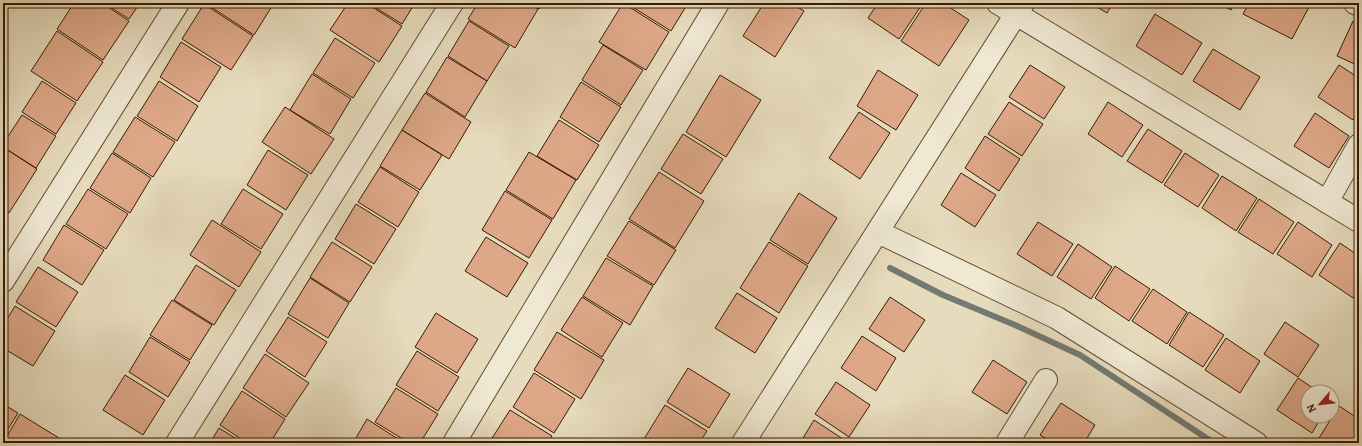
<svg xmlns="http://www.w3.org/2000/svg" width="1362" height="446" viewBox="0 0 1362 446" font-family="Alegreya,serif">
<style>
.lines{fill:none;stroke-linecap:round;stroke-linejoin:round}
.stream{stroke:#737a71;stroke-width:6}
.building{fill:#dea888;stroke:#381b03}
.minor-casing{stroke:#644b31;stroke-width:24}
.minor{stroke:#efe8d3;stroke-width:22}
</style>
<rect width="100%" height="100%" fill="#e6dbbc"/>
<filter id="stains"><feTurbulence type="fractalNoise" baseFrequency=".005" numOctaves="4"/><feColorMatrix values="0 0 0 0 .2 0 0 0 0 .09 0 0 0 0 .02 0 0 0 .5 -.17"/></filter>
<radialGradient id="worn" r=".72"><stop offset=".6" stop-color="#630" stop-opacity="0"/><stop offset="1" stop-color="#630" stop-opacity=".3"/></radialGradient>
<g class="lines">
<path class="stream" d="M890 268 943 295 1015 325 1080 355 1214 443"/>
</g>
<path class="building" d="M74 3H102L129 21 103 60 57 29Z
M104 3H140L129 19Z
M205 3H274L254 35Z
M348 3H366L402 26 379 62 330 30Z
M368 3H415L402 24Z
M478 3H528L538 9 515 48 468 19Z
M530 3H543L539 9Z
M623 3 669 32 646 70 599 42Z
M626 3H688L671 31Z
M764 3H791L804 11 775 57 743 36Z
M878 3H923L899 39 868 18Z
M926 3H943L969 20 939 66 901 41Z
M1090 3H1113L1107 13Z
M1218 3H1235L1231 10Z
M1249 3H1306L1310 5 1292 39 1243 14Z
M204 4 253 36 231 70 182 39Z
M1155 14 1202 43 1182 75 1136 46Z
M469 21 509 46 487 81 448 56Z
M1353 21 1359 24V66L1337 56Z
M57 31 103 62 77 101 31 71Z
M335 38 375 63 353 98 313 73Z
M181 42 221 67 199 102 160 77Z
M603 45 643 70 621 105 582 80Z
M1213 49 1260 77 1240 110 1193 81Z
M447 57 487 81 465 117 426 92Z
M1030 65 1065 87 1044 119 1009 97Z
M1339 65 1359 78V110L1353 120 1318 97Z
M878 70 918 95 896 130 857 106Z
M312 74 351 99 330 134 290 110Z
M720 75 761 100 726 157 686 132Z
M42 81 76 103 56 134 22 112Z
M159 81 198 106 177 141 137 116Z
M581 82 621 107 599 142 560 117Z
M425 93 471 122 449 159 402 130Z
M1009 102 1043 124 1022 156 988 134Z
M1108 102 1143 125 1122 157 1088 134Z
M285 107 334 139 311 174 262 142Z
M859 112 890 133 860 179 829 158Z
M1315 113 1349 136 1329 168 1294 146Z
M22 115 56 136 36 168 3 147V144Z
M135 117 175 142 153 177 113 152Z
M559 120 599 145 577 180 537 156Z
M1148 129 1182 151 1162 183 1127 161Z
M402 130 442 155 420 190 380 166Z
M683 134 723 159 701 194 661 169Z
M985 136 1020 159 999 191 965 168Z
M3 147 37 169 9 213 3 210Z
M268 150 308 175 286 210 247 185Z
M529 152 576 180 553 219 506 190Z
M112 153 151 178 130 213 90 188Z
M1185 153 1219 175 1198 207 1164 185Z
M380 167 419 192 398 227 358 202Z
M659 172 704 201 675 248 629 219Z
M961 173 996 195 975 227 941 205Z
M1222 176 1257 198 1236 231 1202 208Z
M88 189 128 214 106 249 66 224Z
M243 189 283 214 261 249 221 224Z
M505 191 552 220 529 258 482 230Z
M799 193 837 218 808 264 770 240Z
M1259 199 1294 222 1273 254 1238 232Z
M356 204 396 229 374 264 335 239Z
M3 213 7 216 3 223Z
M212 220 261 252 239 287 190 255Z
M629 221 676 250 654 285 607 256Z
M1038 222 1073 244 1052 276 1017 254Z
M1298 222 1332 245 1312 277 1277 254Z
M64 225 104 250 82 285 43 260Z
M486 237 528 263 507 297 465 271Z
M332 242 372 267 350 302 310 277Z
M769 242 808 266 779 313 740 288Z
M1340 243 1359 256V289L1353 298 1319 275Z
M1078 244 1112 267 1091 299 1057 277Z
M606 258 653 286 630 325 583 296Z
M196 265 236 290 214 325 174 300Z
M1115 266 1150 289 1129 321 1095 298Z
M38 267 78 292 56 327 16 302Z
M310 278 349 303 328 338 288 314Z
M1153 289 1187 312 1167 344 1132 321Z
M737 293 777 318 755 353 715 328Z
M582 297 623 323 602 357 561 330Z
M890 297 925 320 904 352 869 329Z
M172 300 212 325 190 360 150 335Z
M15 306 55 331 33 366 3 348V326Z
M1189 312 1224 335 1203 367 1169 345Z
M436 313 478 339 457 373 415 347Z
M288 317 327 342 305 377 266 351Z
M1285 322 1319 345 1298 377 1264 354Z
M557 332 604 360 581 399 534 370Z
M862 336 896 358 876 391 841 368Z
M150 337 190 362 168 397 129 372Z
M1226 338 1260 361 1240 393 1205 370Z
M417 351 459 377 438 411 396 385Z
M265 354 309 383 286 417 243 388Z
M993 360 1027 382 1007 414 972 392Z
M688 368 730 394 709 428 667 402Z
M534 373 575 399 554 433 513 407Z
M125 375 165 400 143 435 103 410Z
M1298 378 1319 392H1308V416H1322L1312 433 1277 410Z
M836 382 870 405 849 437 815 414Z
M396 388 438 414 420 443H409L375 422Z
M242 391 285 419 270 443H247L220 425Z
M1061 403 1095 425 1084 443H1053L1040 435Z
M3 404 18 413 3 437Z
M665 405 707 431 699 443H651L644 439Z
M1339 406 1359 419V443H1326L1319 438Z
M510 410 552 436 547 443H489Z
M20 414 67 443H3Z
M367 419 404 443H353Z
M814 420 849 443H800Z
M219 428 243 443H210Z"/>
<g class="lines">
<defs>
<path id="minor" d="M998 3 1359 221
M1355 3 1359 5
M1327 202 1359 145
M878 232 1057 318 1256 443
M3 281 178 3
M177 443 452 3
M454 443 718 3
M743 443 1023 3
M1007 443 1046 380"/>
</defs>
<use href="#minor" class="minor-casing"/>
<use href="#minor" class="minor"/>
</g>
<rect width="1362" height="446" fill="none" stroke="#e6dbbc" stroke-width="16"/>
<rect x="4" y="4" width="1354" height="438" fill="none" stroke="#381b03" stroke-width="2"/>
<rect x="8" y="8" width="1346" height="430" fill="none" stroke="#381b03"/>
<g transform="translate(1320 404) rotate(242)"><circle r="19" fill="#efe8d3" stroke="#a69680"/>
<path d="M0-3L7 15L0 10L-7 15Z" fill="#8f2418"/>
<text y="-6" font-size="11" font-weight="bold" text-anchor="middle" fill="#381b03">N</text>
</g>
<rect width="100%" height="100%" filter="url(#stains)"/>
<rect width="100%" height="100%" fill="url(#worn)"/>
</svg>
